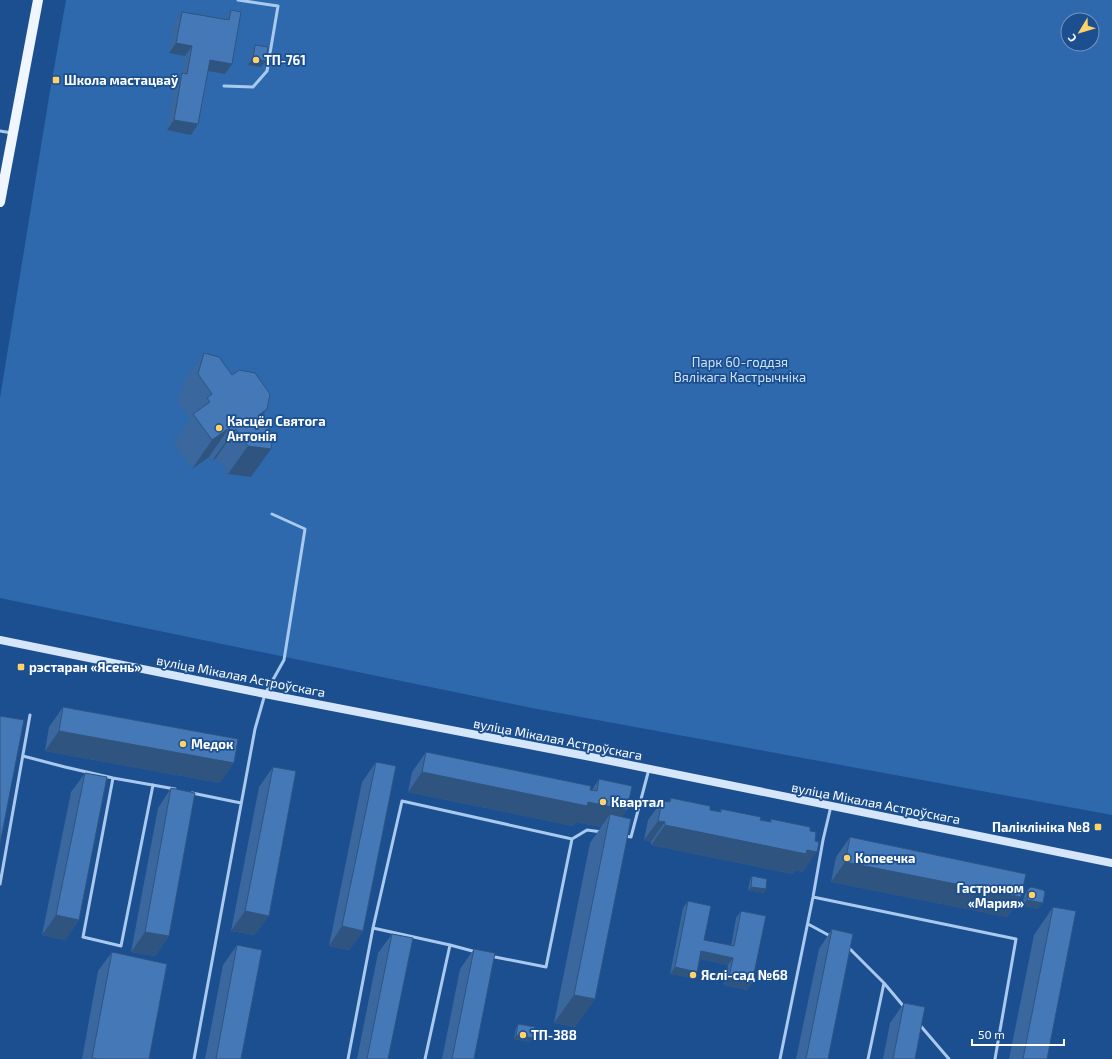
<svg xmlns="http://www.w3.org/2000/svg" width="1112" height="1059" viewBox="0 0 1112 1059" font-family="'Exo 2',sans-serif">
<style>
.park{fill:#2e69ad;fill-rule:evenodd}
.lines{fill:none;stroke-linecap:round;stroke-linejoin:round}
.service{stroke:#a9c9ee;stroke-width:3}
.secondary{stroke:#d6e6fa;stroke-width:8}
.primary{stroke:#f0f6ff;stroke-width:10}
.wall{fill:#3a679d}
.shaded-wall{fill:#305480}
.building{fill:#4478b7;stroke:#305480}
.poi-dot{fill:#ffd166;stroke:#1b4f8f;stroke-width:1.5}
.labels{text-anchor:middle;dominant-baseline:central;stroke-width:3.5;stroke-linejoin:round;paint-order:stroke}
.poi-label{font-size:13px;font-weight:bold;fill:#fff;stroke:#1b4f8f;text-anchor:start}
.park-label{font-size:13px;fill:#cfe3fa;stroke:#1b4f8f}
.street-label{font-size:13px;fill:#fff;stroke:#1b4f8f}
</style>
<rect width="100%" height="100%" fill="#1b4f8f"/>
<path class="park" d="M66 0H1112V815L532 708 0 598V398L49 97ZM1068 20H1092V44H1068Z"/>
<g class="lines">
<path class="service" d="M224 86 253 87 267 71 278 6 238 0
M0 131 12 133
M23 756 65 767 113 778 175 789
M113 778 83 937 121 946 153 785
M192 793 241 803
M402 801 572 839 546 967 495 957 450 945 373 928Z
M625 836 631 837 649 769
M572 839 587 830 602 832
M0 884 30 715
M813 897 1016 939 995 1059
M808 924 832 937
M848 947 884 983 868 1059
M884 983 905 1008
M919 1024 949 1059
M194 1059 255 729 265 694 284 660 305 529 272 514
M348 1059 373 928
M425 1059 450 945
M780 1059 813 897 823 840 831 806"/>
<path class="secondary" d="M0 640 265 694 591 757 1112 863"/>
<path class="primary" d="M0 202 38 0"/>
</g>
<path class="wall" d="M231 10 225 74 208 71 191 135 167 130 175 83 182 73 185 56 169 53 175 22 182 12 224 19Z
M255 45 261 67 248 65 250 52Z
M204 353 232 375 267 409 261 418 251 477 228 474 216 458 212 461 209 457 192 469 173 442 190 419 178 403 184 381Z
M63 707 220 783 45 751 49 727Z
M426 752 592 790 599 779 622 817 595 999 575 1027 554 1023 590 843 601 827 576 822 573 826 408 792 412 772Z
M376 762 363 931 349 950 329 946 362 782Z
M273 767 255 935 231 931 259 787Z
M85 773 79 920 65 940 42 935 71 792Z
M171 788 169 936 155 956 131 952 158 808Z
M671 798 710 810 719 812 721 809 760 820 769 822 771 819 803 872 795 870 793 874 651 845V842L644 840 648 820 662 801 668 802Z
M850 837 1021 897 1007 917 831 882 836 857Z
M752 876 764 893 748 890 750 880Z
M1028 889 1038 909 1022 906 1024 896Z
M688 901 704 940 731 946 736 918 741 911 752 983 747 990 724 985 728 965 700 959 692 978 670 974 683 908Z
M1053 907 1047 1059H1009L1034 935Z
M832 929 828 1059H796L819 949Z
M392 934 388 1059H357L378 953Z
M237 945 241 1059H205L223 965Z
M474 949V1059H442L460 969Z
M112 952 149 1059H82L98 971Z
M904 1003 915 1059H883L890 1023Z
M518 1024 533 1038 530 1042 514 1039 516 1028Z"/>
<path class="shaded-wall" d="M176 43 192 46 185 56 169 53Z
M253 58 266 61 261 67 248 65Z
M210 60 232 64 225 74 203 70Z
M174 120 198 124 191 135 167 130Z
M267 409 247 437 259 415Z
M229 428 209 457 192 469 212 440Z
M236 429 216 458 212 461 232 433Z
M248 446 271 449 251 477 228 474Z
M59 731 234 763 220 783 45 751Z
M422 772 588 802 627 810 613 830 610 814 601 827 576 822 573 826 408 792Z
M658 821 665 822 651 842 644 840Z
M665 825 807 850 817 852 803 872 795 870 793 874 651 845Z
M845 862 1021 897 1007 917 831 882Z
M751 887 766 889 764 893 748 890Z
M1027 900 1043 903 1038 909 1022 906Z
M245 911 269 916 255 935 231 931Z
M56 915 79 920 65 940 42 935Z
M342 926 363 931 349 950 329 946Z
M145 932 169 936 155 956 131 952Z
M701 951 733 958 728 965 696 958Z
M675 967 697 972 692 978 670 974Z
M729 978 752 983 747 990 724 985Z
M574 995 595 999 575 1027 554 1023Z
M516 1035 533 1038 530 1042 514 1039Z"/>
<path class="building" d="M231 10 241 12 232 64 210 60 198 124 174 120 182 73 187 74 192 46 176 43 182 12 229 20Z
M255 45 268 47 266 61 253 58Z
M204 353 219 357 232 375 239 370 255 373 270 394 267 409 259 415 273 434 271 449 248 446 236 429 232 433 229 428 212 440 193 414 210 402 207 398 212 394 198 374Z
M63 707 238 739 234 763 59 731Z
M0 716 24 720 0 844Z
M426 752 591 786 590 790 597 791 599 779 632 786 627 810 588 802 587 806 422 772Z
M376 762 396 766 363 931 342 926Z
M273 767 296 771 269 916 245 911Z
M85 773 107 777 79 920 56 915Z
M171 788 195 793 169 936 145 932Z
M671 798 710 806V810L721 812V809L761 817 760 820 771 822V819L810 827V831L816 832 815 841 819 842 817 852 807 850 806 854 665 825V822L658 821 662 801 670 802Z
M610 814 631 819 595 999 574 995Z
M850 837 1026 874 1021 897 845 862Z
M752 876 767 879 766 889 751 887Z
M1031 887 1043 890 1045 892 1043 903 1027 900 1028 889Z
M688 901 711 906 704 940 734 946 741 911 766 916 752 983 729 978 733 958 701 951 697 972 675 967Z
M1053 907 1076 911 1047 1059H1023Z
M832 929 853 934 828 1059H806Z
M392 934 413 938 388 1059H367Z
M237 945 262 950 241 1059H216Z
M474 949 495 953 474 1059H452Z
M112 952 167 964 149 1059H98L92 1058Z
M904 1003 925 1007 915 1059H893Z
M518 1024 535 1027 533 1038 516 1035Z"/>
<g class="poi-dot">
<circle cx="256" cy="60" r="4"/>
<rect x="52" y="76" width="8" height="8" rx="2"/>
<circle cx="219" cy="428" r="4"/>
<rect x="17" y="663" width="8" height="8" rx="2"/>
<circle cx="183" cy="744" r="4"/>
<circle cx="603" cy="802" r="4"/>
<rect x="1094" y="823" width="8" height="8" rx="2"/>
<circle cx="847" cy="858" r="4"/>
<circle cx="1032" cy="895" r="4"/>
<circle cx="693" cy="975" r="4"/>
<circle cx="523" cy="1035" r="4"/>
</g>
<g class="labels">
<g class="poi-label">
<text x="264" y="60">ТП-761</text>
<text x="64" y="80">Школа мастацваў</text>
<text x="227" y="421">Касцёл Святога<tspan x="227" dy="15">Антонія</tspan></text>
<text x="29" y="667">рэстаран «Ясень»</text>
<text x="191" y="744">Медок</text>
<text x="611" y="802">Квартал</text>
<text x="1090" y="827" text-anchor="end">Паліклініка №8</text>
<text x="855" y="858">Копеечка</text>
<text x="1024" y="888" text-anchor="end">Гастроном<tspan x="1024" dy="15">«Мария»</tspan></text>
<text x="701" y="975">Яслі-сад №68</text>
<text x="531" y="1035">ТП-388</text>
</g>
<g class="park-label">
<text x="740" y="362">Парк 60-годдзя<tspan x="740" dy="15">Вялікага Кастрычніка</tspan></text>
</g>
<g class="street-label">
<text transform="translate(241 676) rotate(11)">вуліца Мікалая Астроўскага</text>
<text transform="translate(558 739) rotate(11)">вуліца Мікалая Астроўскага</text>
<text transform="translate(876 803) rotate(11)">вуліца Мікалая Астроўскага</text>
</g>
</g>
<g transform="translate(1080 32) rotate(232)"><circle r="19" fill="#1b4f8f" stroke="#7695bc"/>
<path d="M0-3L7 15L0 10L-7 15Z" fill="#ffd166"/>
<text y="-6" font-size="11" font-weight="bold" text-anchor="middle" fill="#ffffff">С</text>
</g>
<path d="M972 1039v6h92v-6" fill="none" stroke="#ffffff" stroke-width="2"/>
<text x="978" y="1039" font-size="12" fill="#ffffff" stroke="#1b4f8f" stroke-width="3" paint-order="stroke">50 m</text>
</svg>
